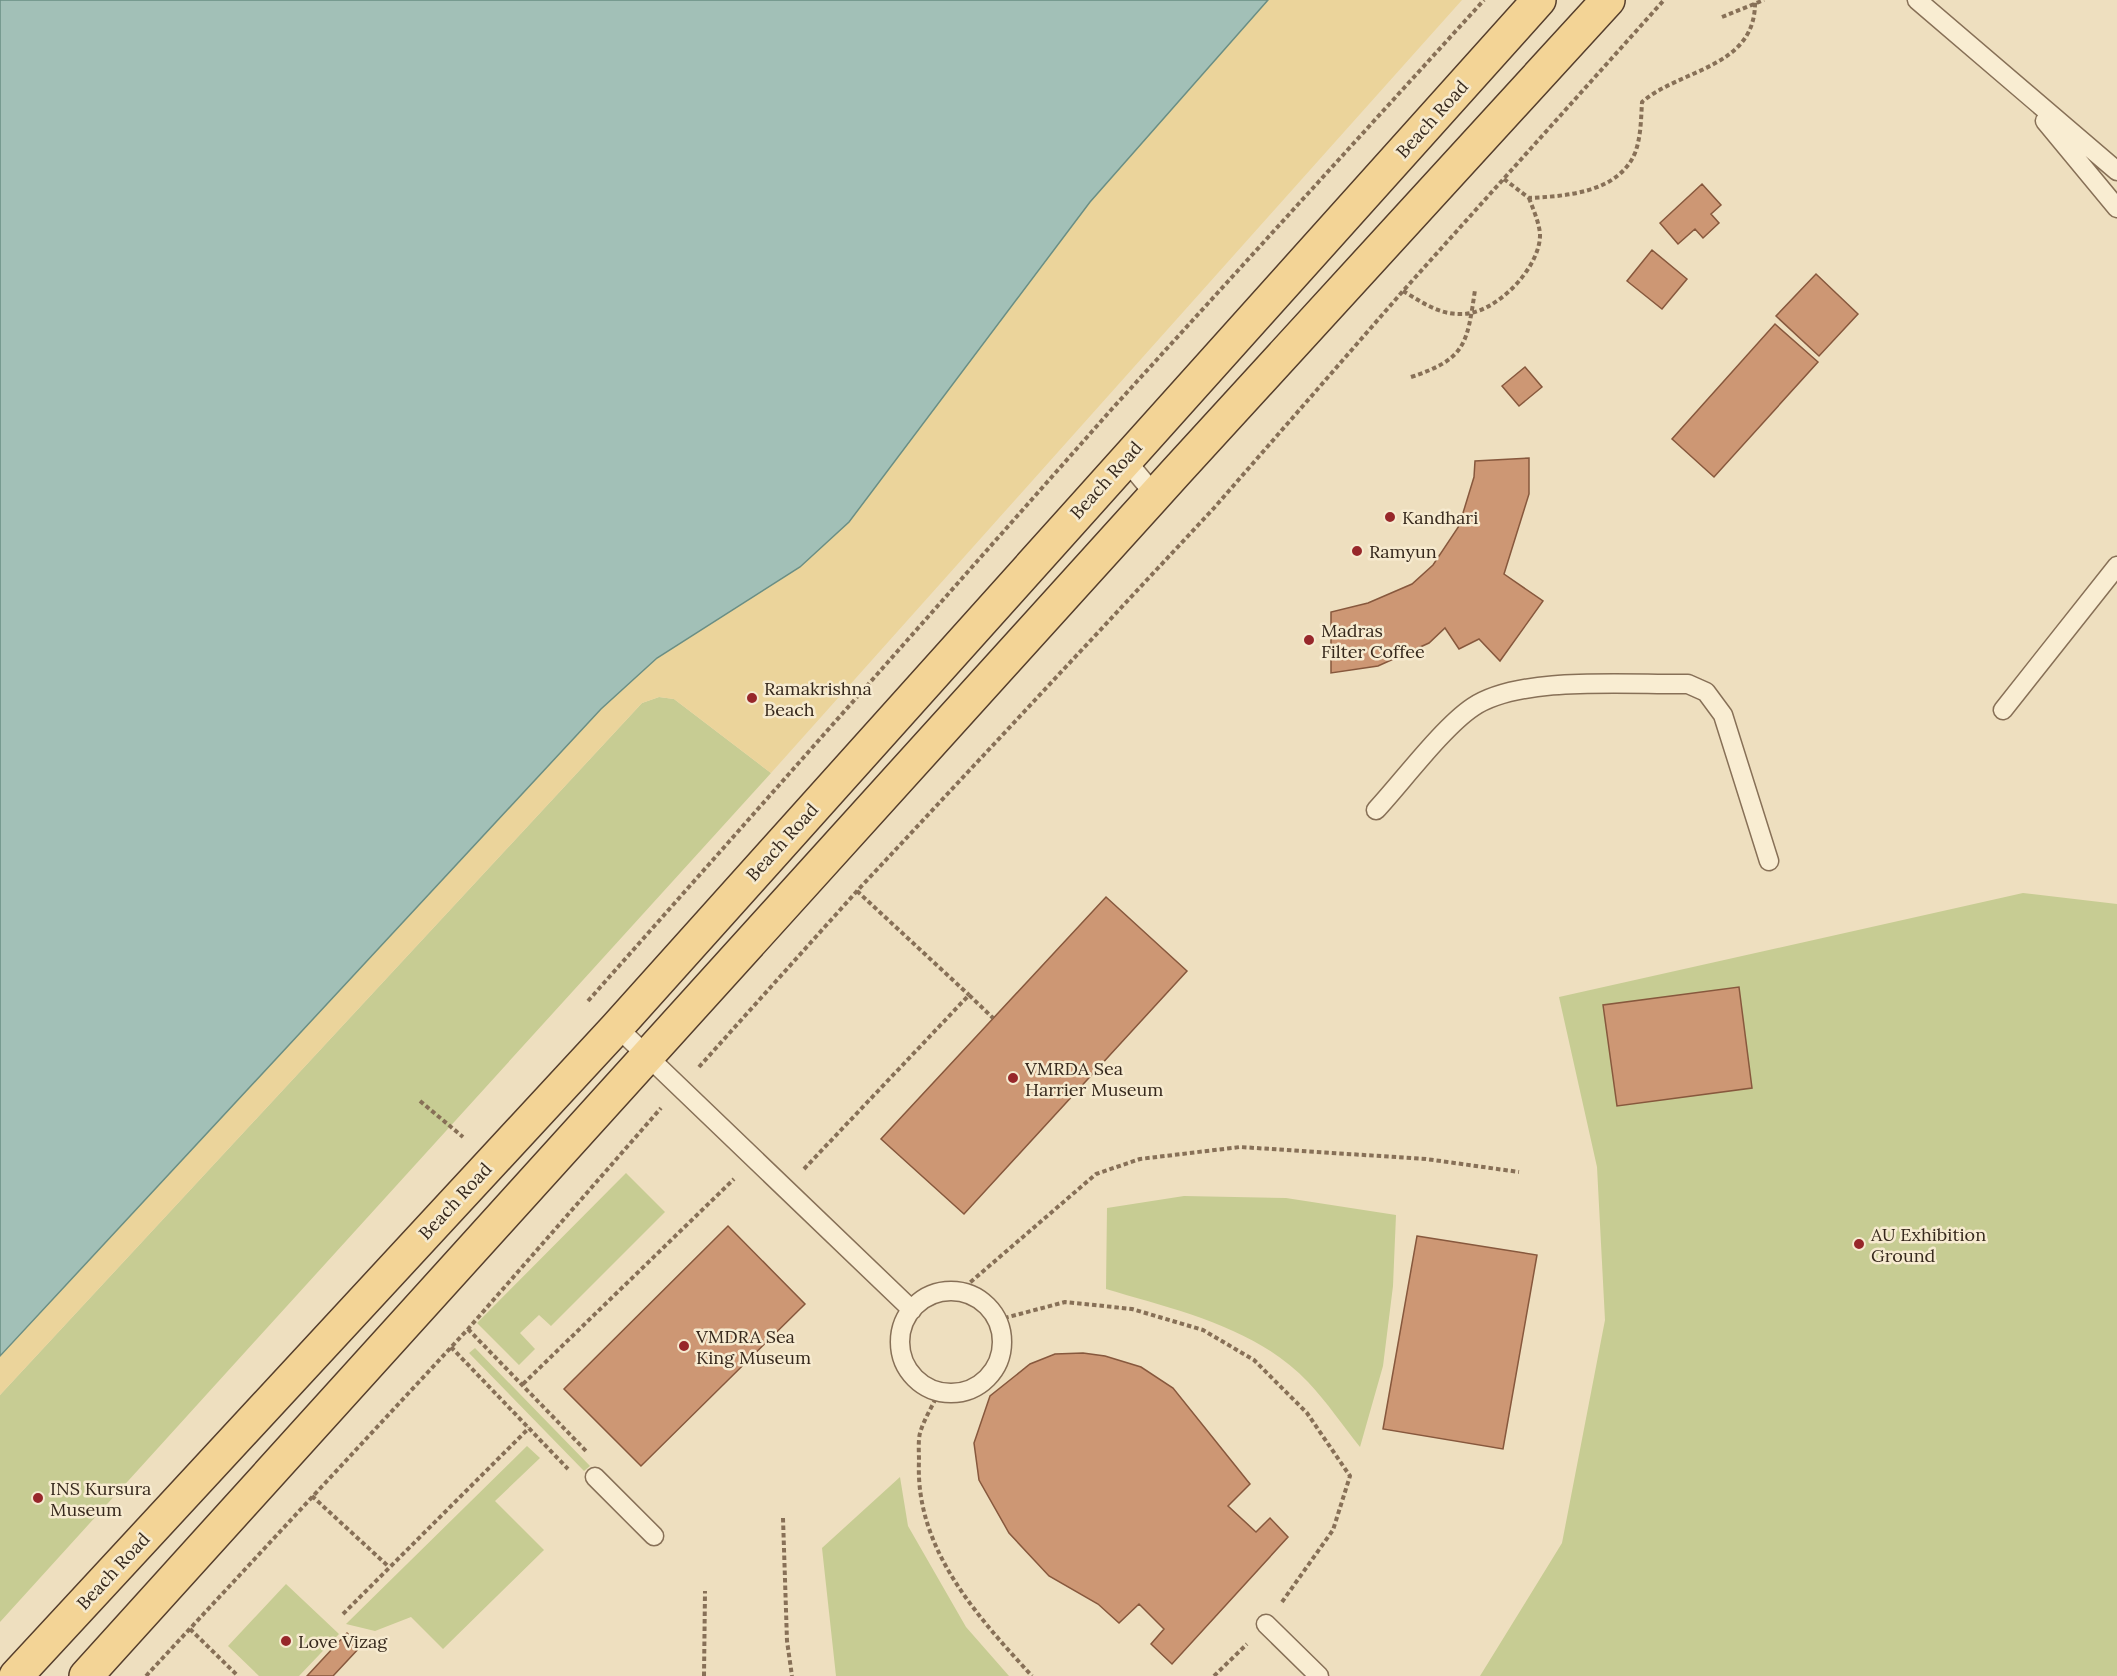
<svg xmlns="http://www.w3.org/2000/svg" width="2117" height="1676" viewBox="0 0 2117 1676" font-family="Lora,serif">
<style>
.green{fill:#c7cc93}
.sand{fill:#ebd49b}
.water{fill:#a2c0b7;stroke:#6a8e84;stroke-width:1.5}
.building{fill:#cd9774;stroke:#87583d;stroke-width:1.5}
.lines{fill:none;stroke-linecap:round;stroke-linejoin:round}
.lane-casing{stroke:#877057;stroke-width:21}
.primary-casing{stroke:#553e2c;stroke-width:36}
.path{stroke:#877057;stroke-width:4;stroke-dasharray:4.5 3;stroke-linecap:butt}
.lane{stroke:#f9edd2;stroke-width:18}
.primary{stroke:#f3d496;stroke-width:33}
.poi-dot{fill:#97272a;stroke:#f6eacf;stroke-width:2}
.labels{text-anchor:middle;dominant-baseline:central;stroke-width:5;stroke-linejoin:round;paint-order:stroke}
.street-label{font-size:18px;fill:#36281c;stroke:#f6eacf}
.poi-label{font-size:18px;fill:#36281c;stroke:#f6eacf;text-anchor:start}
</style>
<rect width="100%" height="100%" fill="#eedfbf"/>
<path class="green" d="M659 697 674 699 771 773 0 1622V1395L642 703Z
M2023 893 2117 904V1676H1480L1562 1543 1605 1320 1597 1167 1559 997Z
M626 1173 665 1212 551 1326 539 1315 520 1333 535 1349 519 1365 477 1323Z
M1184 1196 1286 1198 1396 1215 1393 1286 1383 1366 1360 1447C1343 1426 1327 1402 1308 1382 1256 1327 1176 1310 1106 1289L1107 1208Z
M475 1348 590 1466 584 1471 469 1353Z
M527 1446 540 1458 495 1501 544 1550 443 1649 411 1617 375 1631 346 1624Z
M900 1477 908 1526 966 1627 1009 1676H836L822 1548Z
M286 1584 339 1634 299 1676H259L228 1646Z"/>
<path class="sand" d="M1268 0H1462L771 773 674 699 659 697 642 703 0 1395V1356L601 709 657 658 800 567 849 522 1090 202Z"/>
<path class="water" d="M0 0H1268L1090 202 849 522 800 567 657 658 601 709 0 1356Z"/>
<path class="building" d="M1702 184 1721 205 1711 214 1719 223 1703 238 1695 229 1678 244 1660 223Z
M1652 250 1687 279 1662 309 1627 281Z
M1816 274 1858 314 1819 356 1776 316Z
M1775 324 1818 362 1714 477 1672 439Z
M1525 367 1542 387 1519 406 1502 386Z
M1529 458V494L1504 574 1543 601 1500 661 1479 639 1459 649 1445 628 1429 643 1378 666 1331 673V612L1368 603 1412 584 1433 565 1459 526 1474 477 1475 461Z
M1106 897 1187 971 964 1214 881 1139Z
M1739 987 1752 1088 1617 1106 1603 1005Z
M728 1226 805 1304 641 1466 564 1389Z
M1417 1236 1537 1255 1503 1449 1383 1429Z
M1083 1353 1105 1356 1141 1367 1173 1388 1250 1484 1228 1506 1256 1532 1270 1518 1288 1537 1172 1664 1151 1644 1164 1629 1139 1604 1119 1623 1098 1604 1049 1576 1009 1533 979 1480 974 1443 990 1396 1030 1364 1055 1354Z
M347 1633 361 1646 333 1676H307Z"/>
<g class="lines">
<defs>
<path id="lane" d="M1917 0 2117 171
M2045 121 2117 208
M1125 459 1155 495
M2003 710 2117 566
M1376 810C1402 782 1443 727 1473 707 1521 675 1629 685 1688 684L1706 692 1723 715 1769 861
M617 1027 912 1310
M900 1342a51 51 0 1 1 102 0a51 51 0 1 1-102 0Z
M595 1477 654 1536
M1266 1624 1319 1676"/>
<path id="primary" d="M16 1676 617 1027 1539 0
M86 1676 1176 472 1608 0"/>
</defs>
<use href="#lane" class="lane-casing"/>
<use href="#primary" class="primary-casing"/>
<path class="path" d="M1722 17 1764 0
M1504 179 1529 198C1566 196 1618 193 1635 153 1641 137 1641 119 1642 102 1682 68 1757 68 1755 0
M1403 291C1422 302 1439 315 1462 314 1496 314 1541 267 1540 234 1539 222 1533 209 1529 198
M1411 377C1466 359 1467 344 1475 290
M857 891 969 995
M588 1001 1111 410 1484 0
M699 1067 857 891 1214 508 1403 291 1664 0
M420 1101 463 1137
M804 1169 969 995 993 1018
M959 1292 1096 1174 1140 1159 1240 1147 1426 1159 1519 1172
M997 1320 1065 1302 1132 1309 1203 1330 1254 1360 1307 1413 1350 1476 1333 1530 1282 1602
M468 1329 586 1451
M451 1347 568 1469
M523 1384 734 1179
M939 1392C933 1405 924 1419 920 1433 918 1441 919 1452 919 1461 915 1548 976 1615 1032 1676
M312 1496 389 1567
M783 1518 787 1641 792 1676
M343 1614 529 1428
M190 1629 238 1676
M146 1676 468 1329 661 1108
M704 1676 705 1591
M1214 1676 1247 1644"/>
<use href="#lane" class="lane"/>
<use href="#primary" class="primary"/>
</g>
<g class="poi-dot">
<circle cx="1390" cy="517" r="6"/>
<circle cx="1357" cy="551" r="6"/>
<circle cx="1309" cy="640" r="6"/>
<circle cx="752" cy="698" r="6"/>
<circle cx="1013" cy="1078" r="6"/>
<circle cx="1859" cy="1244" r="6"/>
<circle cx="684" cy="1346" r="6"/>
<circle cx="38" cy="1498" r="6"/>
<circle cx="286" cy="1641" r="6"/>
</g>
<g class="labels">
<g class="street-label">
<text transform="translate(1432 119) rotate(-48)">Beach Road</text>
<text transform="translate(1106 480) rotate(-48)">Beach Road</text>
<text transform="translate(782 842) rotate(-48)">Beach Road</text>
<text transform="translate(455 1201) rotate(-47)">Beach Road</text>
<text transform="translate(113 1571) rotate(-47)">Beach Road</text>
</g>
<g class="poi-label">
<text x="1402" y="517">Kandhari</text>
<text x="1369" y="551">Ramyun</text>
<text x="1321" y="630">Madras<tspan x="1321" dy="21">Filter Coffee</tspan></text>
<text x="764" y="688">Ramakrishna<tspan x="764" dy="21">Beach</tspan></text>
<text x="1025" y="1068">VMRDA Sea<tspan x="1025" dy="21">Harrier Museum</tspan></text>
<text x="1871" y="1234">AU Exhibition<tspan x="1871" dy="21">Ground</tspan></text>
<text x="696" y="1336">VMDRA Sea<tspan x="696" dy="21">King Museum</tspan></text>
<text x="50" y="1488">INS Kursura<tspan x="50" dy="21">Museum</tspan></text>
<text x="298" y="1641">Love Vizag</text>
</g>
</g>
</svg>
